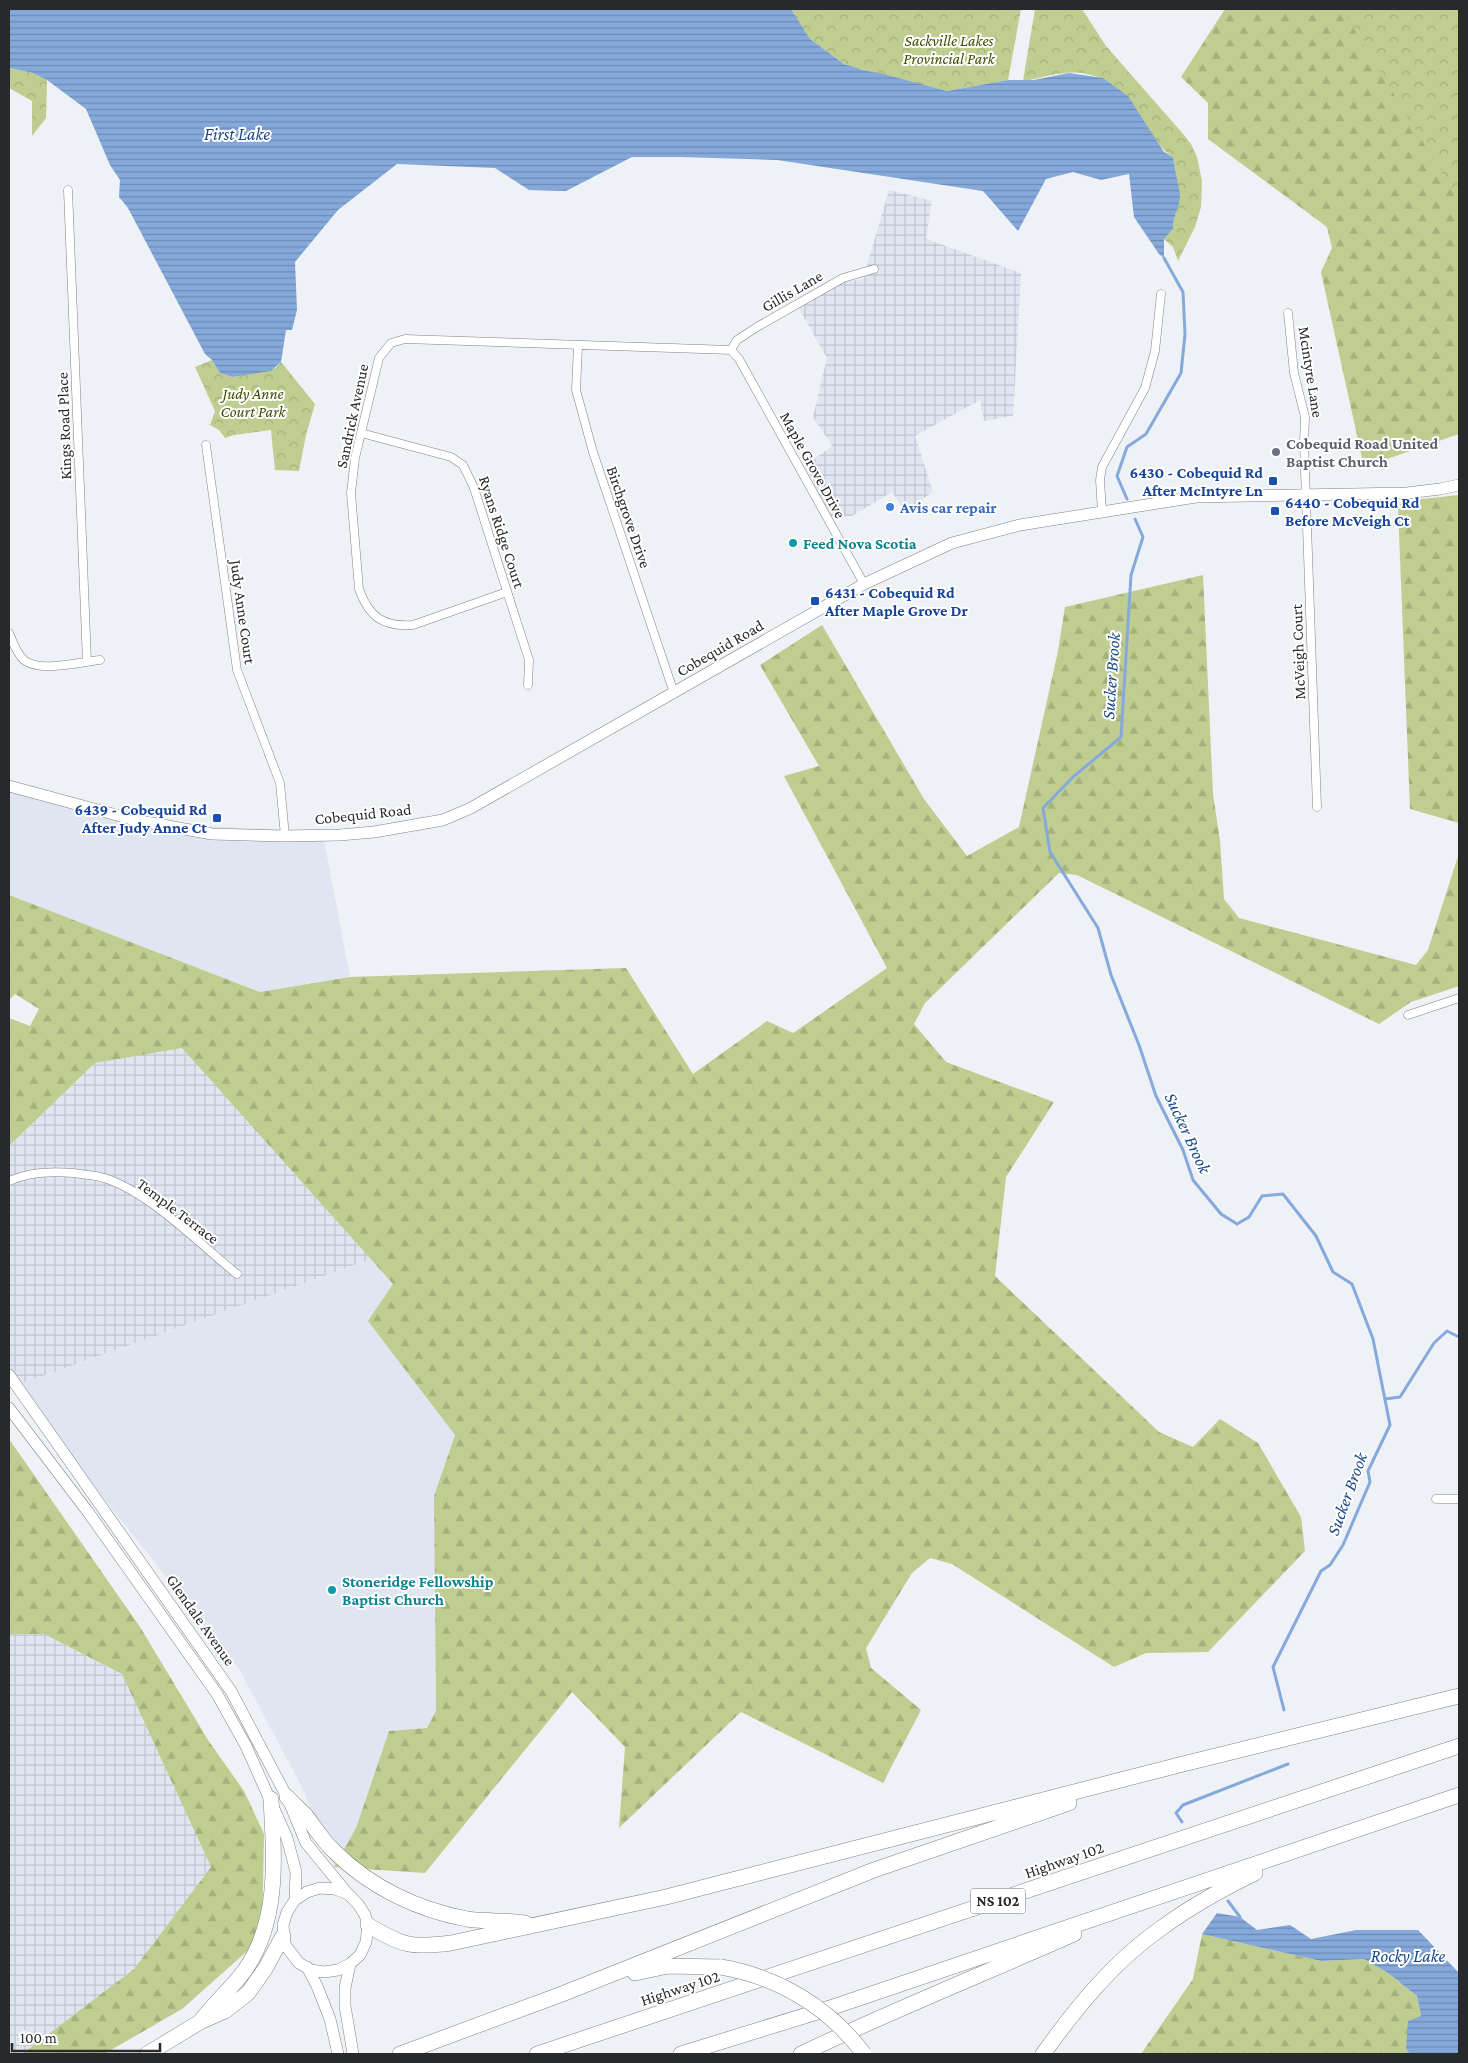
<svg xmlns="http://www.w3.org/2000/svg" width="1468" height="2063" viewBox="0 0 1468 2063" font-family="'Crimson Pro',serif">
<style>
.built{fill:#dfe6f1}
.industrial{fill:url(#industrial-grid)}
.forest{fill:url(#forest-firs)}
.park{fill:url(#park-crowns)}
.water{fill:url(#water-rules)}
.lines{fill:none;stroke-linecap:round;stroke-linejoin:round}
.stream{stroke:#85a9db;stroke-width:3}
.street-casing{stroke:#7f8286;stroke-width:9}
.secondary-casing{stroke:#7f8286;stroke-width:12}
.highway-casing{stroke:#7f8286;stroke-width:16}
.street{stroke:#fff;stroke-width:8}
.secondary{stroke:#fff;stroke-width:11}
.highway{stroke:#fff;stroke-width:15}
.highway-bridge-casing{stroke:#7f8286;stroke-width:16;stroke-linecap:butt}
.highway-bridge{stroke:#fff;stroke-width:15}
.worship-dot{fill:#6b7280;stroke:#fff;stroke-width:2}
.transit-dot{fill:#1a4fb4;stroke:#fff;stroke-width:2}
.shop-dot{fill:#3f7fe0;stroke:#fff;stroke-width:2}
.culture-dot{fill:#0f9aa8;stroke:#fff;stroke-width:2}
.labels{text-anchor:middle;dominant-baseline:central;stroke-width:4;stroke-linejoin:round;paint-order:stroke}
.shield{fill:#fff;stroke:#68696b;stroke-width:1}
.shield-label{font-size:15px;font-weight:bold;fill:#28292b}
.park-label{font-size:16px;font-style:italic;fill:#454e04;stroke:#fff}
.street-label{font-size:16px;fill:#28292b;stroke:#fff}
.worship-label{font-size:16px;font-weight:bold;fill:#5b616d;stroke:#fff;text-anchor:start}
.transit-label{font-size:16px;font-weight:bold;fill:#164399;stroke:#fff;text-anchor:end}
.shop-label{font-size:16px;font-weight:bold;fill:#366cbe;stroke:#fff;text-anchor:start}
.culture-label{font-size:16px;font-weight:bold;fill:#0d838f;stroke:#fff;text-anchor:start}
.water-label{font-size:18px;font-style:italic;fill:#1b4985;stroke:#fff}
</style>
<defs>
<pattern id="industrial-grid" width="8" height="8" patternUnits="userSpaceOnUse" patternTransform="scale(1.25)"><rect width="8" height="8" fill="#dfe6f1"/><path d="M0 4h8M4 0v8" fill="none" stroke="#bfc5cf"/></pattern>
<pattern id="forest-firs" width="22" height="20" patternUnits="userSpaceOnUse" patternTransform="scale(1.25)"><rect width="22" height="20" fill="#c0cd90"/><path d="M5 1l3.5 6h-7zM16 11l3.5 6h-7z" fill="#a5b07c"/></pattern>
<pattern id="park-crowns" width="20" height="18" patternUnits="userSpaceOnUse" patternTransform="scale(1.25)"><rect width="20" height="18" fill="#c0cd90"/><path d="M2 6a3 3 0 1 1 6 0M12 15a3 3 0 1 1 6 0" fill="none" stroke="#a5b07c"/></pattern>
<pattern id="water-rules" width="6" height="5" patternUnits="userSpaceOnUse" patternTransform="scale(1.25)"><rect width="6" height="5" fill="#85a9db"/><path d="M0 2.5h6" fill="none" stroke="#6d8ab2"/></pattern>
</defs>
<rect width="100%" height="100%" fill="#eef1f5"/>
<path class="built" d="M9 788 144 821 238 828 322 830 350 977 260 992 9 895Z
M371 1259 393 1284 445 1420 455 1435 434 1496 436 1711 427 1728 389 1731 356 1828 334 1867 302 1787 239 1669 15 1386Z"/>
<path class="industrial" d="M889 190 932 201 926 239 1021 273 1013 416 984 421 980 400 915 436 933 492 905 511 892 492 852 516 831 517 805 466 832 446 813 417 827 358 797 305 839 282 863 279Z
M182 1047 371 1259 9 1388V1146L95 1063Z
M9 1634H44L122 1674 211 1867 134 1969 22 2054H9Z"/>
<path class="forest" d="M1225 9H1400L1459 128V434L1364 467 1321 272 1332 248 1327 227 1208 139V103L1181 77Z
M1459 495V823L1410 809 1398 507 1403 501Z
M1203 575 1213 794 1220 841 1224 899 1239 918 1416 965 1428 950 1459 853V986L1411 1002 1379 1024 1077 875 1059 873 925 1003 914 1024 946 1062 1054 1102 1006 1177 995 1276 1159 1432 1193 1447 1220 1419 1258 1443 1301 1517 1305 1551 1208 1652 1146 1653 1114 1667 952 1564 930 1558 912 1573 866 1648 871 1668 921 1710 883 1783 741 1712 619 1828 625 1747 572 1692 425 1873 334 1867 356 1828 389 1731 427 1728 436 1711 434 1496 455 1435 368 1321 393 1284 182 1048 95 1063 9 1146V1018L30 1026 39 1009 15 994 9 1000V895L260 992 350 977 626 968 693 1074 767 1021 793 1033 887 968 784 776 819 766 760 665 822 625 924 799 967 856 1019 827 1058 651 1065 607Z
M9 1439 140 1627 208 1740 244 1791 264 1834 262 1938 182 2009 104 2054H22L134 1969 211 1867 122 1674 44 1634H9Z
M1202 1934 1321 1961 1364 1959 1388 1973 1417 1996 1421 2016 1406 2049 1410 2054H1141L1193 1979Z"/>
<path class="park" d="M791 9H1021L1008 80 947 91 852 67 844 64 810 39Z
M1035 9H1082L1106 46 1184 135 1191 144 1197 157 1202 181 1201 207 1195 227 1178 261 1173 247 1164 239 1173 229C1172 218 1178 209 1179 197 1180 190 1174 167 1173 157 1157 147 1150 130 1140 115 1121 84 1094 67 1057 74 1045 76 1034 80 1023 81Z
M1342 9H1459V202Z
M9 68 33 73 47 80 46 118 32 136V101L9 88Z
M212 360 220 373 232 377 276 368 281 362 315 404 306 435 299 471 275 470 271 430 234 435 225 438 219 430 210 425 215 411 195 367Z"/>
<path class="water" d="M9 9H791L810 39 844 64 863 70 883 74 947 91 1008 80H1034L1069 73 1103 78 1128 96 1164 152 1173 157C1174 167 1180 189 1180 197 1179 209 1172 218 1173 229L1164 239V258L1159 254 1134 217 1129 174 1101 180 1073 172 1046 179 1018 231 983 191 777 160 680 157H632L566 191 529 190 495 168 397 164 338 210 295 262 297 310 292 330H286L281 362 271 371 232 377 220 373 212 360 205 354 128 208 119 197 120 180 110 165 86 109 47 80 33 73 9 68Z
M1217 1913 1240 1917 1257 1930 1290 1925 1311 1939 1356 1930H1418L1459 1973V2054H1410L1406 2049 1408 2021 1421 2016 1417 1996 1388 1973 1364 1959 1321 1961 1202 1934Z"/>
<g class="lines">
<path class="stream" d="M1127 499 1117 476 1127 447 1146 434 1181 373 1185 334 1183 292 1164 258
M1135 519 1143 537 1131 575 1121 737 1073 777 1043 808 1050 852 1098 928 1111 975 1139 1045 1156 1096 1183 1150 1193 1180 1221 1214 1237 1224 1249 1217 1262 1196 1283 1194 1316 1236 1333 1272 1352 1284 1373 1339 1390 1425 1368 1471 1370 1482 1343 1545 1330 1565 1321 1571 1273 1667 1284 1710
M1385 1399 1400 1397 1434 1343 1447 1331 1459 1337
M1182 1822 1176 1813 1183 1805 1288 1764
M1228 1901 1240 1917"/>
<defs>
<path id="street" d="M68 190 87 662
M1288 313 1294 373 1305 417 1304 442 1317 807
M578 346 576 390 593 452 674 693
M731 350 737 340 757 327 843 278 874 269
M361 433 451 457 463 465 474 488 529 660 528 685
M206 445 237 670 280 783 285 836
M1102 512 1100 480 1102 467 1145 388 1155 351 1161 294
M507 592 413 625C383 627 369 617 359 589L351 493 355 458 379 358 391 343 405 339 731 350 739 359 864 584
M9 633C13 642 16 653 24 660 40 673 80 662 100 660
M1408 1015 1459 998
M9 1181C29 1172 51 1171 73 1173 80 1174 88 1175 96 1176 143 1185 199 1244 237 1274
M1436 1499H1459"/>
<path id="secondary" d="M9 786 135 820 212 834 285 836 340 835 374 832 443 820 471 808 864 584 952 543 1020 525 1196 497 1407 493 1440 489 1459 485
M9 1375 231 1691 287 1797 306 1843 348 1894 358 1904 365 1915 368 1925 366 1942 360 1955 350 1964 338 1970 324 1972 311 1970 299 1963 285 1945 283 1925 287 1912 295 1900 307 1892 320 1888 335 1889 348 1894
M9 1408 88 1512 217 1694 246 1746 287 1838 296 1872 295 1900
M350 1964 345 1988V2006L353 2054
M307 1967 317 1986 330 2019 338 2054"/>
<path id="highway" d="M287 1797C293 1804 300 1809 306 1816 316 1829 323 1841 335 1852 370 1887 418 1910 467 1919 486 1922 506 1920 525 1923
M368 1925C402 1946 412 1948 451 1943L666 1897 1179 1765 1459 1696
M635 1973 668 1966 721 1967
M200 2022C214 2003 232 1988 245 1970 280 1920 274 1856 271 1799
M147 2054 200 2022 225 2011 248 1993 265 1969 283 1936
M400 2054 562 1994 874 1870 1069 1803
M537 2054 1459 1746
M681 2054 830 2008 1459 1795
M801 2054C891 2011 983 1974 1074 1934
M1043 2054C1076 2008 1113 1962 1160 1929 1190 1907 1222 1889 1255 1873"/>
</defs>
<use href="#street" class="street-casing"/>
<use href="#secondary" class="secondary-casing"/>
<use href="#highway" class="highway-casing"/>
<use href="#street" class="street"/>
<use href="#secondary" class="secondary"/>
<use href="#highway" class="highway"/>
<defs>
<path id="highway-bridge" d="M721 1967C778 1977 829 2007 864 2054"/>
</defs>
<use href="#highway-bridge" class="highway-bridge-casing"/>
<use href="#highway-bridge" class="highway-bridge"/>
</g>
<circle class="worship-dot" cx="1276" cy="452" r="5"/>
<g class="transit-dot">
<rect x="1268" y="476" width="10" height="10" rx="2.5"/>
<rect x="1270" y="506" width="10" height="10" rx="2.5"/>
<rect x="810" y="596" width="10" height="10" rx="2.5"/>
<rect x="212" y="813" width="10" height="10" rx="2.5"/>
</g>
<circle class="shop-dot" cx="890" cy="507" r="5"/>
<g class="culture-dot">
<circle cx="793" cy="543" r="5"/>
<circle cx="332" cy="1590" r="5"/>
</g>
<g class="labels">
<rect class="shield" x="970.5" y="1888.5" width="55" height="25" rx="4"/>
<g class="shield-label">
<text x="998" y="1901">NS 102</text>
</g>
<g class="park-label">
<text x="949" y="40">Sackville Lakes<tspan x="949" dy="18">Provincial Park</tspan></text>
<text x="253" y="393">Judy Anne<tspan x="253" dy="18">Court Park</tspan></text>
</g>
<g class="street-label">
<text transform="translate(792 291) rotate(-30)">Gillis Lane</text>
<text transform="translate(1311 372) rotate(81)">Mcintyre Lane</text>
<text transform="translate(352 416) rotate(-78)">Sandrick Avenue</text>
<text transform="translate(64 426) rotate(-92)">Kings Road Place</text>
<text transform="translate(813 465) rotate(61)">Maple Grove Drive</text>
<text transform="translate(629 517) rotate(71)">Birchgrove Drive</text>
<text transform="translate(502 532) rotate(72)">Ryans Ridge Court</text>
<text transform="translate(243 612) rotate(82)">Judy Anne Court</text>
<text transform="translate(720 648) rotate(-30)">Cobequid Road</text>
<text transform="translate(1298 652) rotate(-92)">McVeigh Court</text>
<text transform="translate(363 814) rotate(-6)">Cobequid Road</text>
<text transform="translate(178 1211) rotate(37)">Temple Terrace</text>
<text transform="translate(201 1620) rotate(55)">Glendale Avenue</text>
<text transform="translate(1064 1860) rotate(-19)">Highway 102</text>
<text transform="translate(680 1988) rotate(-18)">Highway 102</text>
</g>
<g class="worship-label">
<text x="1286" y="443">Cobequid Road United<tspan x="1286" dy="18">Baptist Church</tspan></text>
</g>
<g class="transit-label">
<text x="1263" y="472">6430 - Cobequid Rd<tspan x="1263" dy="18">After McIntyre Ln</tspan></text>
<text x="1285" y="502" text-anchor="start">6440 - Cobequid Rd<tspan x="1285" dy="18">Before McVeigh Ct</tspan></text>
<text x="825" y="592" text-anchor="start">6431 - Cobequid Rd<tspan x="825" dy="18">After Maple Grove Dr</tspan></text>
<text x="207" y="809">6439 - Cobequid Rd<tspan x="207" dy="18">After Judy Anne Ct</tspan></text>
</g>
<g class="shop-label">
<text x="900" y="507">Avis car repair</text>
</g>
<g class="culture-label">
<text x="803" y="543">Feed Nova Scotia</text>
<text x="342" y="1581">Stoneridge Fellowship<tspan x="342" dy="18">Baptist Church</tspan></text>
</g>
<g class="water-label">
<text x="237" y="134">First Lake</text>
<text transform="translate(1111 676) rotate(-86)">Sucker Brook</text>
<text transform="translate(1188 1133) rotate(65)">Sucker Brook</text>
<text transform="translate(1347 1494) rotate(-70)">Sucker Brook</text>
<text x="1408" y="1956">Rocky Lake</text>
</g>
</g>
<rect width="1468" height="2063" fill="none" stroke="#28292b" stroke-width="20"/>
<path d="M12 2043v8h148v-8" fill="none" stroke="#28292b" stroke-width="2.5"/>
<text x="20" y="2043" font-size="15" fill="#28292b" stroke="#ffffff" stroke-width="4" paint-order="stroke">100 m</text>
</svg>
